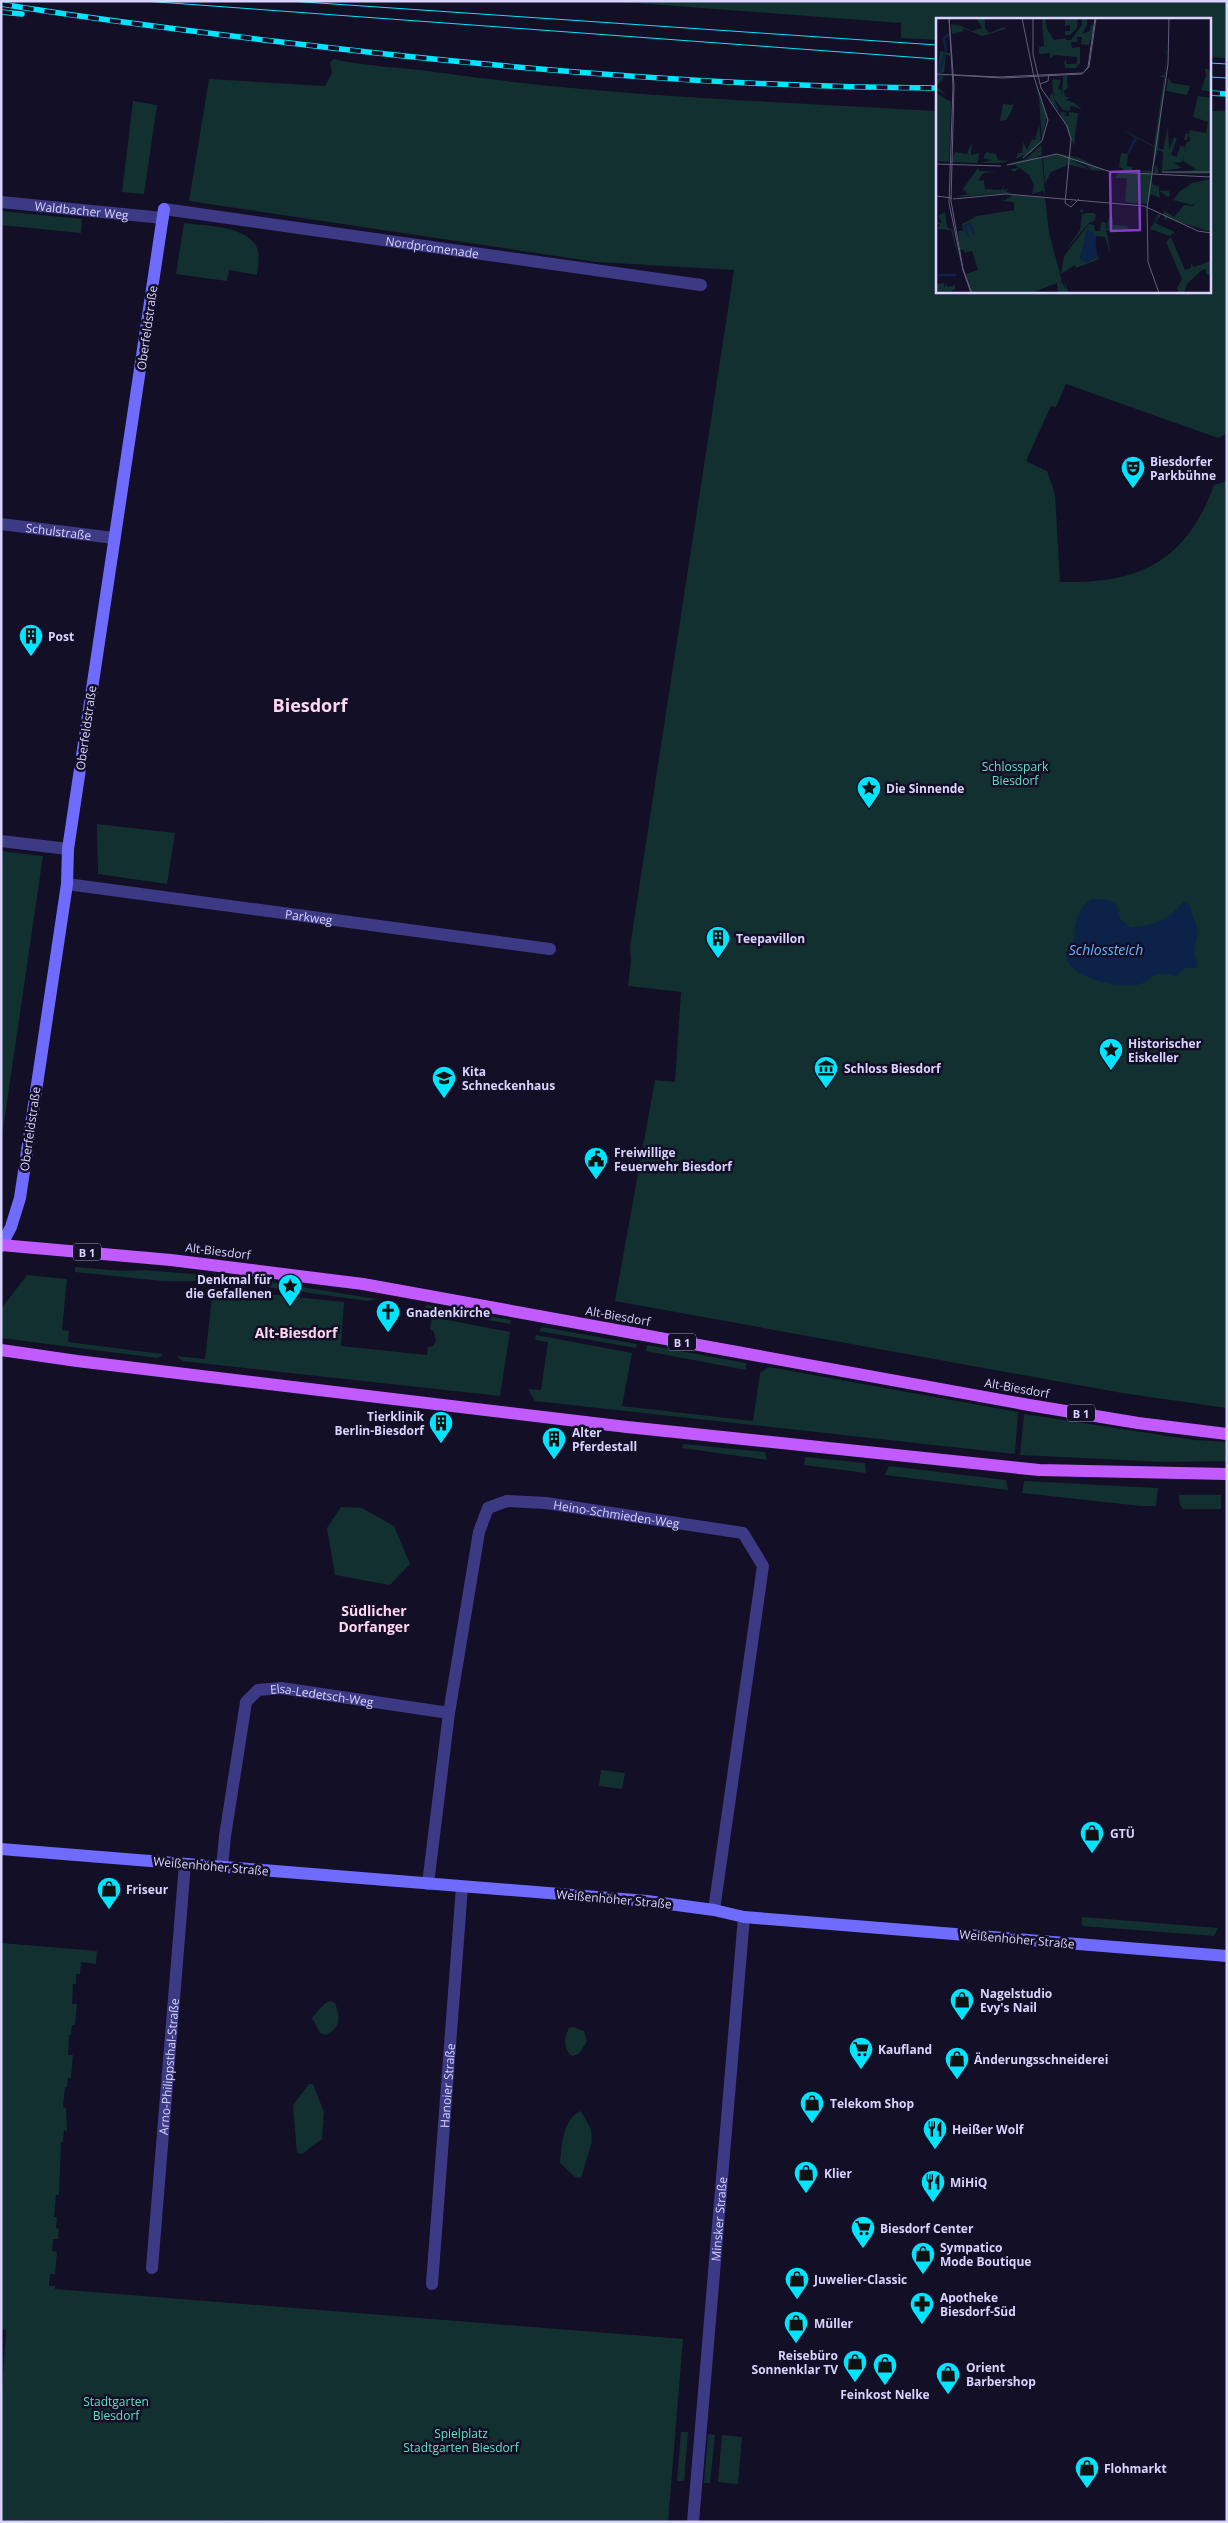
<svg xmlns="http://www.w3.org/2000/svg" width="1228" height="2523" viewBox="0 0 1228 2523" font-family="'Open Sans',sans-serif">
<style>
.green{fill:#12302f}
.water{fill:#0c2248}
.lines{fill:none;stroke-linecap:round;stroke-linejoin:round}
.street{stroke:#3d3a85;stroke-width:12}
.secondary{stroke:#6f6bff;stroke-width:12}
.primary{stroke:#c25bff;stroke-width:12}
.tram{stroke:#00e5ff;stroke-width:1}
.rail-casing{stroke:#00e5ff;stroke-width:5.5}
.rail{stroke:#130f26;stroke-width:4;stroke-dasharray:11;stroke-linecap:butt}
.labels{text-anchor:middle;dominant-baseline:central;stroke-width:5;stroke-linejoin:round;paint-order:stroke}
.shield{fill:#130f26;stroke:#9e99be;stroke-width:1}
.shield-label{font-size:11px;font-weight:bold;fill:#d9d4ff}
.street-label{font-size:12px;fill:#d9d4ff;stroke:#130f26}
.poi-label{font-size:12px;font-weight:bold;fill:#d9d4ff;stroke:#130f26;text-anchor:start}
.park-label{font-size:12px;fill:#5fe0c0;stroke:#130f26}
.water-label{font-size:14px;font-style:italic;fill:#62b6ff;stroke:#130f26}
.neighbourhood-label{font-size:14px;font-weight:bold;fill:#ffd6f0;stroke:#130f26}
.district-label{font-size:18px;font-weight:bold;fill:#ffd6f0;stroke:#130f26}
.inset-river{fill:none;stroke:#0c2248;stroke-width:2.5}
.inset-road{fill:none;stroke:#625e7d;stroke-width:1}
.view{fill:#843dc5;fill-opacity:0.15;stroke:#843dc5;stroke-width:2.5}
.inset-edge{fill:none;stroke:#d9d4ff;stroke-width:2.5}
</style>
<rect width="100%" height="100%" fill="#130f26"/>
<path class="green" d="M610 1H1227V58L1209 57V19H937V40L901 38V23Z
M334 59C368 67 401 67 435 72 601 96 769 101 937 111V291H1209V111H1227V433L1218 438 1066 384 1056 407 1051 406 1026 461 1047 471 1055 494 1060 582C1139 584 1186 562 1214 485L1227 481V1408L1122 1393 615 1301 655 1080 675 1082 681 992 628 986 631 960 630 947 734 270 596 262 189 201 209 79 325 86 332 73 330 62Z
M133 101 157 105 144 194 122 192Z
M1 211 82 219 81 233 1 225Z
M184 223C205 226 241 225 255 244 261 253 258 265 257 275L229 270 227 281 176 274Z
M97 824 175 833 167 884 98 874Z
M1 851 43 856 1 1143Z
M75 1267 123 1271 145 1270 251 1279 377 1299 367 1301 224 1281H162L75 1272Z
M27 1275 67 1279 62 1330 69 1331 68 1342 162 1354V1356L157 1358 1 1338V1309Z
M213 1288 344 1302 341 1346 427 1355 428 1347 433 1346 436 1341 434 1332 430 1329 432 1317 510 1332 500 1396 182 1361 177 1356 205 1359Z
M426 1305 511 1320 510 1324 425 1309Z
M542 1327 637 1344 636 1348 539 1331Z
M536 1335 632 1353 622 1406 753 1421 760 1373 769 1367 1018 1412 1015 1454 535 1401 528 1389 541 1390 548 1342 535 1340Z
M647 1345 746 1363V1370L646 1351Z
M1024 1414 1194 1440 1227 1442V1461L1164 1462 1020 1455Z
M683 1444 765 1452 767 1460 682 1448Z
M805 1457 865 1463 866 1473 804 1465Z
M889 1466 1006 1480 1008 1490 885 1475Z
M1024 1481 1158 1488 1156 1506H1141L1022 1493Z
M1179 1495H1221V1509H1183L1180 1505Z
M341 1507 362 1508 394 1526 410 1564 390 1585 335 1575 327 1528Z
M601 1770 625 1773 622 1789 599 1786Z
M1082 1917 1218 1928 1214 1936 1082 1926Z
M1 1943 97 1951 96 1964 81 1962 80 1974H76V1984H73L72 2004H77L75 2025H72L71 2035H69L68 2055H73L71 2078H68L67 2087H65L63 2107 66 2108 67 2131 64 2130 63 2142H61L59 2195H56L54 2217H57L56 2228 59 2229 58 2239H53L52 2251 57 2252 55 2274H50L49 2286H55V2289L683 2339 668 2522 1 2520V2405L6 2330 1 2329Z
M330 2001 335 2003C341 2018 340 2028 326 2035L320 2033 312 2018 324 2004Z
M573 2027 584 2031 587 2041 579 2054 572 2056C563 2049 564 2038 569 2028Z
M309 2084H313L324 2112 322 2139 302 2154 297 2153 293 2105Z
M581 2111 591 2129 592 2142 581 2178 575 2177 560 2163C562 2146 562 2119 581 2111Z
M681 2432H688L684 2481H677Z
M708 2434 715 2435 710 2483H704Z
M722 2435 742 2437 738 2484 718 2482Z"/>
<path class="water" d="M1092 899 1108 900 1117 905 1120 919 1130 927C1153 927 1170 919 1184 901L1189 904 1198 930 1194 953 1198 966 1197 968H1186L1175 976C1149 968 1155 982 1136 985 1119 988 1068 978 1066 956 1065 950 1072 945 1074 939 1075 935 1074 931 1075 928 1077 917 1082 904 1092 899Z"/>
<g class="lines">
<g class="street">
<path id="s1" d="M1 202 163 218"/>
<path id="s2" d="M164 209 701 285"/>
<path id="s3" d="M1 524 114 538"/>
<path d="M1 841 68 849"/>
<path id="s4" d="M67 884 550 949"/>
<path id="s5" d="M222 1867 225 1836 246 1702 258 1690 281 1688 449 1713"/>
<path id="s6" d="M428 1884 449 1713 479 1532 488 1508 507 1501 546 1503 743 1533 763 1566 714 1910"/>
<path id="s7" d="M152 2268 185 1864"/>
<path id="s8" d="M432 2284 462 1887"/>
<path id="s9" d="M693 2522 744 1917"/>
</g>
<path class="secondary" d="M1 1246 11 1227 20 1198 67 884 68 849 164 209
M1 1849 647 1901 714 1910 744 1917 1227 1956"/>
<path class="primary" d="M1 1245 171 1260 363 1284 1029 1405 1138 1423 1227 1434
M1 1350 77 1361 627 1427 1039 1470 1227 1474"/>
<path class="tram" d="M144 1 937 59
M289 1 937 45
M1209 63 1227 64
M1209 77 1227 78"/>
<defs>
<path id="rail" d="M1 4C91 19 182 30 273 41 493 68 715 87 937 88
M1 12 22 14
M1209 93 1227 94"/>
</defs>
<use href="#rail" class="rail-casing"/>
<use href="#rail" class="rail"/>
</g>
<defs>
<symbol id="theatre-pin" viewBox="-11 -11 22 30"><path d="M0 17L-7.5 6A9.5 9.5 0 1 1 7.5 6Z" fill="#00e5ff" stroke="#130f26"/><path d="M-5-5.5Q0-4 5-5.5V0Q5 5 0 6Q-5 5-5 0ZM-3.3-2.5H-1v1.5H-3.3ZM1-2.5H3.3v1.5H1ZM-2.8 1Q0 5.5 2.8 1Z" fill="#111"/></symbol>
<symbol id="building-pin" viewBox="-11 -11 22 30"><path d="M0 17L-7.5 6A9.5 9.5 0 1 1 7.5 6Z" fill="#00e5ff" stroke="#130f26"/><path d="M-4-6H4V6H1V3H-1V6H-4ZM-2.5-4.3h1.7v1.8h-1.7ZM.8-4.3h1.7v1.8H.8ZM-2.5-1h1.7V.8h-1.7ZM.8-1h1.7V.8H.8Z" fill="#111"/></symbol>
<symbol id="sight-pin" viewBox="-11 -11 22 30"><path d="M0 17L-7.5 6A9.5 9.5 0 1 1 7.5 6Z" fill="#00e5ff" stroke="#130f26"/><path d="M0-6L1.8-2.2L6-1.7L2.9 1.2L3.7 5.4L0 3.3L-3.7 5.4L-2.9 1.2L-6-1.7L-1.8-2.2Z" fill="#111"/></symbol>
<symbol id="museum-pin" viewBox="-11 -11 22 30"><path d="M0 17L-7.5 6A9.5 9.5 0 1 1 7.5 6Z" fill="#00e5ff" stroke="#130f26"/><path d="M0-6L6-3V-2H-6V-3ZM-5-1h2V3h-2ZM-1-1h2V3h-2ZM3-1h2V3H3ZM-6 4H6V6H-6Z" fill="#111"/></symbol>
<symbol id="school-pin" viewBox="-11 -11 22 30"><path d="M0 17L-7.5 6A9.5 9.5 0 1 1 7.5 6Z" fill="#00e5ff" stroke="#130f26"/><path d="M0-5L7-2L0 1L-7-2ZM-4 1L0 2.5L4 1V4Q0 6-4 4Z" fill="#111"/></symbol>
<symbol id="civic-pin" viewBox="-11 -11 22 30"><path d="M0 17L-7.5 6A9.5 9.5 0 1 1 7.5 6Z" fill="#00e5ff" stroke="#130f26"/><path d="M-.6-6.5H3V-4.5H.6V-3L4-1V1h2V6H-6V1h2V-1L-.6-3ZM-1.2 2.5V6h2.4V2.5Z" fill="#111"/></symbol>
<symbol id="church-pin" viewBox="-11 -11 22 30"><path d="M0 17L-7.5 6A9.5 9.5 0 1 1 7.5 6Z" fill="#00e5ff" stroke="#130f26"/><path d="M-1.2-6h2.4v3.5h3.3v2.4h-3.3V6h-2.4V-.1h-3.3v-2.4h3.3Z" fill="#111"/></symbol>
<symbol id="shop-pin" viewBox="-11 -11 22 30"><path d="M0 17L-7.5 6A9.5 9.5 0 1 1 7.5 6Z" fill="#00e5ff" stroke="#130f26"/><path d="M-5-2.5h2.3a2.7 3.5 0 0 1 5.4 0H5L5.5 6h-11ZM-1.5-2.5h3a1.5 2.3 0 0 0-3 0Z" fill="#111"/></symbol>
<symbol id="supermarket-pin" viewBox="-11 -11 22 30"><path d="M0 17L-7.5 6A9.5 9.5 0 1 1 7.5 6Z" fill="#00e5ff" stroke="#130f26"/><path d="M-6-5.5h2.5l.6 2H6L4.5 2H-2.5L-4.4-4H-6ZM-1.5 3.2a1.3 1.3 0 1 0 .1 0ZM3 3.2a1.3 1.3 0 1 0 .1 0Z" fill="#111"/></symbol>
<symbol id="restaurant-pin" viewBox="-11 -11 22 30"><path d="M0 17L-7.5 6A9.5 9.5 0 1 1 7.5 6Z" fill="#00e5ff" stroke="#130f26"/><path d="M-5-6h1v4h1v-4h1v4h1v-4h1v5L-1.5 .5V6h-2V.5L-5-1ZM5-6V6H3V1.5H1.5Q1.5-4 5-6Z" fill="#111"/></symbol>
<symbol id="pharmacy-pin" viewBox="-11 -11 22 30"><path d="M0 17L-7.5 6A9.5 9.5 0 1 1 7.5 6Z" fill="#00e5ff" stroke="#130f26"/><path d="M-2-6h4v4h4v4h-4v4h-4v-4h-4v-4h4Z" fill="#111"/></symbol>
</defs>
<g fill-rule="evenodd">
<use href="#theatre-pin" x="1119" y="454" width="28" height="38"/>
<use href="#building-pin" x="17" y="622" width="28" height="38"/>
<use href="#sight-pin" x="855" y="774" width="28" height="38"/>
<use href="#building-pin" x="704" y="924" width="28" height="38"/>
<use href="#sight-pin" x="1097" y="1036" width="28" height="38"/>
<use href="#museum-pin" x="812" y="1054" width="28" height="38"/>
<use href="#school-pin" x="430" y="1064" width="28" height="38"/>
<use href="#civic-pin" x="582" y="1145" width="28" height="38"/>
<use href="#sight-pin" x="276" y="1272" width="28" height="38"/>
<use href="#church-pin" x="374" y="1298" width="28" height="38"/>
<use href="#building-pin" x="427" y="1409" width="28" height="38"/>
<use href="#building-pin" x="540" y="1425" width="28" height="38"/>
<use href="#shop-pin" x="1078" y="1819" width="28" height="38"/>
<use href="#shop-pin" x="95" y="1875" width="28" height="38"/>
<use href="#shop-pin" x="948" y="1986" width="28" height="38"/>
<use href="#supermarket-pin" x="847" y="2035" width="28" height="38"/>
<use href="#shop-pin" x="943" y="2045" width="28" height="38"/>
<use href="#shop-pin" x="798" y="2089" width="28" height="38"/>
<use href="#restaurant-pin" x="921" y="2115" width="28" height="38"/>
<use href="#shop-pin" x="792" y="2159" width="28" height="38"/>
<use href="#restaurant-pin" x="919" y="2168" width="28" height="38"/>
<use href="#supermarket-pin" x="849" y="2214" width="28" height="38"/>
<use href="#shop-pin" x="909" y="2240" width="28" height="38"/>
<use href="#shop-pin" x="783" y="2265" width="28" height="38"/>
<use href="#pharmacy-pin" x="908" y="2290" width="28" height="38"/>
<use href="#shop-pin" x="782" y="2309" width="28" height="38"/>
<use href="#shop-pin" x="841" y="2348" width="28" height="38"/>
<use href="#shop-pin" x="871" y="2351" width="28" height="38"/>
<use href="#shop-pin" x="934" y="2360" width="28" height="38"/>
<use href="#shop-pin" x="1073" y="2454" width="28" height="38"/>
</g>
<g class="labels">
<g class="shield">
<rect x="73" y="1243.5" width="28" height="17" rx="4"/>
<rect x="668" y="1333.5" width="28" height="17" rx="4"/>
<rect x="1067" y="1404.5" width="28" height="17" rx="4"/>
</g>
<g class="shield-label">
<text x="87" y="1252">B 1</text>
<text x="682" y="1342">B 1</text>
<text x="1081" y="1413">B 1</text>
</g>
<g class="street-label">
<text stroke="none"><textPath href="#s1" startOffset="81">Waldbacher Weg</textPath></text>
<text stroke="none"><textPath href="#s2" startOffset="271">Nordpromenade</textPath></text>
<text transform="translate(147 328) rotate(-82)">Oberfeldstraße</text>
<text stroke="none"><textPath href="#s3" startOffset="58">Schulstraße</textPath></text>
<text transform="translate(86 728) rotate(-82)">Oberfeldstraße</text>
<text stroke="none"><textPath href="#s4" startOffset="244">Parkweg</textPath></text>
<text transform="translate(30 1129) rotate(-82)">Oberfeldstraße</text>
<text transform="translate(218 1251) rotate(7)">Alt-Biesdorf</text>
<text transform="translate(618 1316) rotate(10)">Alt-Biesdorf</text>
<text transform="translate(1017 1388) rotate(10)">Alt-Biesdorf</text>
<text stroke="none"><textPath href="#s6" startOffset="512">Heino-Schmieden-Weg</textPath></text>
<text stroke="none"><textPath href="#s5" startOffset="248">Elsa-Ledetsch-Weg</textPath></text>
<text transform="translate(211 1866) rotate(5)">Weißenhöher Straße</text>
<text transform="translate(614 1899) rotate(5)">Weißenhöher Straße</text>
<text transform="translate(1017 1939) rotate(5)">Weißenhöher Straße</text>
<text stroke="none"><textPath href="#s7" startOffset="202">Arno-Philippsthal-Straße</textPath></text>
<text stroke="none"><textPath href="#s8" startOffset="199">Hanoier Straße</textPath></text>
<text stroke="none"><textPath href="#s9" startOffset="304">Minsker Straße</textPath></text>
</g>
<g class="poi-label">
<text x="1150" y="461">Biesdorfer<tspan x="1150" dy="14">Parkbühne</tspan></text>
<text x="48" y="636">Post</text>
<text x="886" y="788">Die Sinnende</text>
<text x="736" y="938">Teepavillon</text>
<text x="1128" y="1043">Historischer<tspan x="1128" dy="14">Eiskeller</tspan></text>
<text x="844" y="1068">Schloss Biesdorf</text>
<text x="462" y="1071">Kita<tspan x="462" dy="14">Schneckenhaus</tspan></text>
<text x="614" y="1152">Freiwillige<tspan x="614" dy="14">Feuerwehr Biesdorf</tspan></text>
<text x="272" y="1279" text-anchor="end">Denkmal für<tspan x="272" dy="14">die Gefallenen</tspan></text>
<text x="406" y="1312">Gnadenkirche</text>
<text x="424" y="1416" text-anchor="end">Tierklinik<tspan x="424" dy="14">Berlin-Biesdorf</tspan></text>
<text x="572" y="1432">Alter<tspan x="572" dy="14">Pferdestall</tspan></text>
<text x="1110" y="1833">GTÜ</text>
<text x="126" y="1889">Friseur</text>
<text x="980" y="1993">Nagelstudio<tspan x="980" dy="14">Evy's Nail</tspan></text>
<text x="878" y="2049">Kaufland</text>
<text x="974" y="2059">Änderungsschneiderei</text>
<text x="830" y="2103">Telekom Shop</text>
<text x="952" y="2129">Heißer Wolf</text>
<text x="824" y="2173">Klier</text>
<text x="950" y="2182">MiHiQ</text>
<text x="880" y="2228">Biesdorf Center</text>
<text x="940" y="2247">Sympatico<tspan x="940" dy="14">Mode Boutique</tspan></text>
<text x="814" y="2279">Juwelier-Classic</text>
<text x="940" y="2297">Apotheke<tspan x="940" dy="14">Biesdorf-Süd</tspan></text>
<text x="814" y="2323">Müller</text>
<text x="838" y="2355" text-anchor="end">Reisebüro<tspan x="838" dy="14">Sonnenklar TV</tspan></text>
<text x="966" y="2367">Orient<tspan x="966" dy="14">Barbershop</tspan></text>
<text x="885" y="2394" text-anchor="middle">Feinkost Nelke</text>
<text x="1104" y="2468">Flohmarkt</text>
</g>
<g class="park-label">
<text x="1015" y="766">Schlosspark<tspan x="1015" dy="14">Biesdorf</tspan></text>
<text x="116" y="2401">Stadtgarten<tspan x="116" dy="14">Biesdorf</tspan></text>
<text x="461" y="2433">Spielplatz<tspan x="461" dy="14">Stadtgarten Biesdorf</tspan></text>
</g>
<g class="water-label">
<text x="1106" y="949">Schlossteich</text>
</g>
<g class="neighbourhood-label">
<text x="296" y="1332">Alt-Biesdorf</text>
<text x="374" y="1610">Südlicher<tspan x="374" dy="16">Dorfanger</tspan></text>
</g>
<g class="district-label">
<text x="310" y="705">Biesdorf</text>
</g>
</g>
<g transform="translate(936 18)">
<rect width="275" height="275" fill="#130f26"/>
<path d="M40 0H49V10L53 15 68 9 70 11 46 18 26 10 28 13 16 16 15 6 24 9 16 4 36 13 46 10ZM109 0 111 11 118 22 130 20V22H135L146 7V0H151V7L146 16 154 13 155 7 158 8 153 27 145 26 146 19H141V24H135L136 30 144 29V45L140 50H129L128 45 130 40V46H141V39L118 37 114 41V35L103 36V29L108 28 106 2ZM129 0H142L141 10 134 17H129V13H134V7L129 8ZM224 31 231 32V37L222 130 227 132 232 109 233 132 238 120H241L235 137 241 139 244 128 250 129 246 144 238 145 246 150 226 153 227 134 222 132 216 155 182 153H191L183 149 185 135 192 136 200 120 186 111 218 128 228 59H222L228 57 231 38 230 32ZM201 120 218 129 216 153 196 152V149L191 148 192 135ZM4 33 14 35V38L10 37 8 54 3 56 15 58H7L6 65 5 62 1 69 11 77 0 72ZM264 50 271 51 275 53V74L265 72 270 58 269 51ZM127 58H131L132 70 128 73 129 79H134L130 82 139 85 146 92 137 88H134V93L127 92 117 79 124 94 113 82 115 75 121 78 117 75 116 61 125 62 122 71 125 72 126 80ZM232 60 236 65 254 68 251 77 230 73ZM99 63 111 98 106 122 103 80ZM0 75 15 84 13 144 0 143ZM81 77 75 94 70 102 64 103 67 86 77 87ZM262 78 275 80V153L271 156 218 155 220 146 223 155 261 152 247 143 250 125 254 123 253 116 251 122H248L250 115 253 116 254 112 270 115 272 104 257 99ZM126 94 132 95H126L132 96 127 98H133V94L142 95 138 128 124 95 126 94H132ZM103 107 105 124 96 134 80 141 82 135H86L87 124 91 132 96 121 99 122ZM36 124 35 137 43 135 42 145 15 144 19 134 31 136ZM105 127 106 137 100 139H106L109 177 107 173 96 176 98 167 93 157 84 150 78 154 74 151 83 150 79 148 82 147H72L80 145 69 147 90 141ZM50 134 60 136 62 142 73 143 63 145H44L55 142 47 140ZM116 136H126L143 140 169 153 155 152 150 147 131 139 153 151 123 145 132 147 115 154 109 166 107 139 119 137ZM42 150 44 153 61 154 48 155 44 159 43 163 48 162 49 171 65 172 68 166 67 172 75 170 69 173 76 175 18 179 35 175H30L28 171 26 176 27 171ZM182 155 214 156 217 167 223 168V173H233L234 177 232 179 223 173 224 180 215 176 211 186 189 184 191 160H179ZM275 161V214L231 200 229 203 227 195 244 173 256 165ZM237 182 256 187 260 184 257 188 248 187 238 199 229 193ZM77 177 109 179 113 215 126 263 122 265 126 264 130 272 128 263 133 275H122L121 265 95 275H37L30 256 42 252 36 233 28 235V232H24L22 213H27L26 206 41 198 78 192V184L66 183V180L67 183ZM146 190 147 195H158L160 197 159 202 153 206 158 207 159 213H164L165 204 170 205V219L171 209 175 211 171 208 173 199H177V207L191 208 193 212 171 213 174 235 169 219 160 218 159 232 163 241 140 250 139 247 125 256 128 238 159 198 129 233 144 212 146 196H150L143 194ZM152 212 159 219 161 239 150 244 144 240ZM9 194 11 209 17 212 24 246 15 212 1 211 4 207 0 205 6 204 2 198ZM222 196 225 197 219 205 239 214 234 218 214 211 223 197 215 205ZM235 219 249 252 255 250V245L258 249 275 243V257L270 256V251L266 252 251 266 248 275H243L241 270 246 261 230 224ZM0 263 2 266 8 265V270L10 266 12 269 19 267V271L13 275H0Z" fill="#12302f" fill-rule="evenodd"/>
<path d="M151 212 159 216 161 239 150 244 144 241Z" fill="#0c2248"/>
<path class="inset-river" d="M10 33 8 21 12 16M0 64 9 36M192 135 200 120M32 219 29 208 34 206 38 217M0 257H20"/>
<path class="inset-road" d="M13 0 18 68 15 183 27 251 36 275M13 0 17 68 13 185 27 252 35 275M86 0 98 59 112 102 106 123 87 140M97 0V36L105 70 131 108 135 121 129 185 135 189 143 181M0 56 63 59 147 55 152 49 159 0M16 57 67 60 146 56 153 49 160 0M104 66 112 63 113 56M0 146 65 148M71 147 121 136 175 154 275 159M226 154H275M0 178 16 180M17 181 70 176 208 188 262 213 275 215M223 275 212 244 211 190 232 46 233 0"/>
<path class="view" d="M203 153 204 212 175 213 174 154Z"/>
<rect width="275" height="275" class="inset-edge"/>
</g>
<rect width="1228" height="2523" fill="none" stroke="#d9d4ff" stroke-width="5"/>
</svg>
